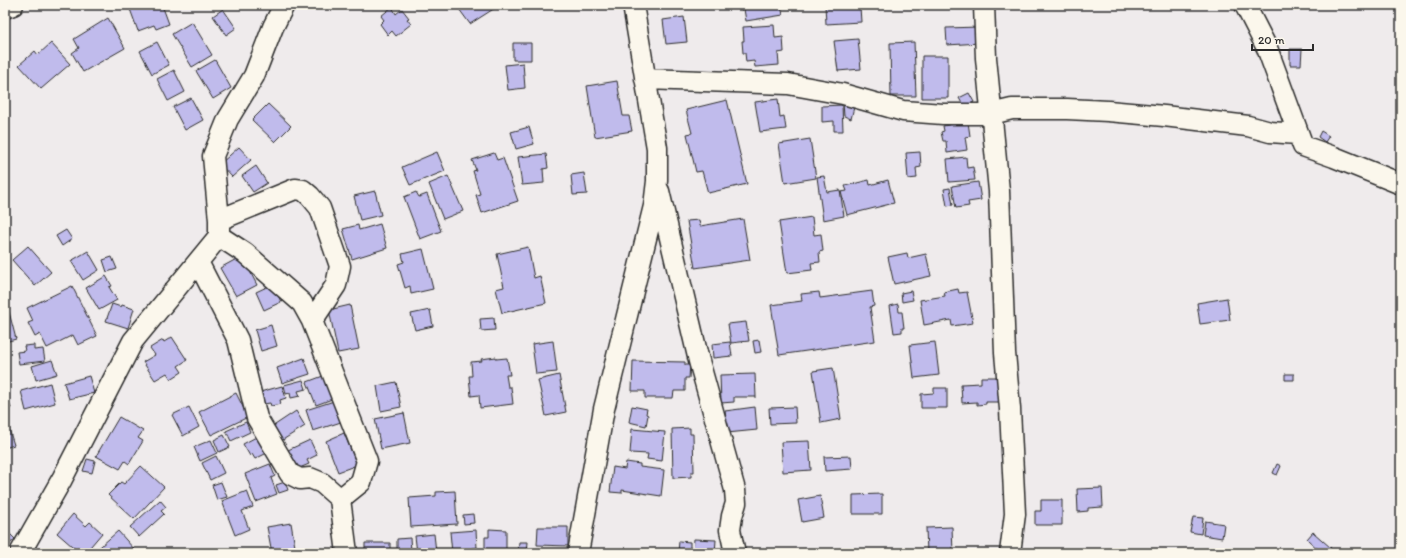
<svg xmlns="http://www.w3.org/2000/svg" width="1406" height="558" viewBox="0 0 1406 558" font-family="Itim,sans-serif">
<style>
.building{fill:#c0bbec;stroke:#2b2b2b}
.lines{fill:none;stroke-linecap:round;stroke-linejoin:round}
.street-casing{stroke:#2b2b2b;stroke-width:23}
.street{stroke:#fbf7ec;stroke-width:20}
</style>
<rect width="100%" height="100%" fill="#efebec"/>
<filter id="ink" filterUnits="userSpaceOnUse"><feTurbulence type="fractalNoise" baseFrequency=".025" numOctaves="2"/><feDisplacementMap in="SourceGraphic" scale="8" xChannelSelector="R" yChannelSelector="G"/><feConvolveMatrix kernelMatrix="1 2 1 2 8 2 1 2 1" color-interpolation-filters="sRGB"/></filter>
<g filter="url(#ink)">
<path class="building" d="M142 5H162L169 24 156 29 154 25 138 31 130 9Z
M465 5H493L495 8 470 24 459 9Z
M740 5H781L783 15 746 21 744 9 741 10Z
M825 5H864V6L860 7 861 22 826 24Z
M392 7 396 14 402 9 409 18 407 19 411 24 396 36 392 31 388 35 380 24 384 20 381 16Z
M223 9 236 28 226 35 213 16Z
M684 17 687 42 666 44 663 20Z
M108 18 125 48 83 72 72 53 79 48 74 39Z
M192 22 212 55 192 67 172 34Z
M774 25 775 38 783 37 784 52 778 53 779 65 755 67 754 61 746 62 745 53H743L742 41H744L743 27Z
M979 27 980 43 947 45 946 28Z
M858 39 861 69 838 71 834 41Z
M157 42 169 65 152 74 140 51Z
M914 42 916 96H891L890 43Z
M51 43 70 64 41 89 19 65 35 51 38 55Z
M513 43H531V60H513Z
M1290 49H1302L1301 65H1290Z
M922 56H948V98H922Z
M215 60 231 88 213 99 196 71Z
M523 63 525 88 508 90 505 65Z
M174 70 185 92 168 101 157 79Z
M617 81 623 116H629L632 131 595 137 587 86Z
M969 93 974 102 964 107 959 98Z
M191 98 203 120 185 130 173 107Z
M778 99 780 117 784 116 786 129 760 132 755 102Z
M727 100 747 184 708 193 702 171 696 172 687 134 692 133 686 110Z
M843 103 854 107 851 119 844 116Z
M268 104 291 126 275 142 252 120Z
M842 105 843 131H834V121L822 122V106Z
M968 122 970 136 965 137 967 150 947 153 946 141H943L941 132 944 131 943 126Z
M529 127 534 144 516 149 511 132Z
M1321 131 1329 136 1325 142 1318 137Z
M810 139 816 178 785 183 779 144Z
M239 147 251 160 232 177 220 164Z
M437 152 445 171 410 185 402 167Z
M920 152 921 167 916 168 917 178 908 179 906 153Z
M494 153 497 160 503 158 518 201 482 213 476 195 480 194 473 171 476 170 472 160Z
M546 154 548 168 543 169 544 183 522 185 518 157Z
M966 157 967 168 973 167 975 180 949 182 947 159Z
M256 166 267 183 253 192 242 176Z
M584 173 587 194 573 195 571 175Z
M448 176 463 211 443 219 429 184Z
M824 176 827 192 840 190 844 216 823 220 817 177Z
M869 180 870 185 888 180 894 203 847 215 841 192 847 191 845 186Z
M978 182 981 200 968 202 969 206 956 208 952 186Z
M950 188 953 205 947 206 944 189Z
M375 191 381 215 360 220 354 196Z
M416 192 419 197 427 194 441 231 420 239 404 197Z
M812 217 814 235 821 234 823 251 819 252 820 262 811 263 812 270 787 273 779 222Z
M743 219 750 260 695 268 687 221 699 220 700 226Z
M380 224 387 248 352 259 343 229 358 225 359 230Z
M66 230 72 239 62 246 56 236Z
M28 246 51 272 35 286 12 260Z
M528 247 534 278 540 276 546 303 502 313 496 289 504 287 497 254Z
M423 249 433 289 411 294 410 286 405 288 398 264 404 262 402 254Z
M88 251 99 270 83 280 71 261Z
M907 253 908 258 926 254 931 276 894 284 888 257Z
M242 256 257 285 236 296 220 268Z
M112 257 117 269 107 272 103 260Z
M106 276 112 286 109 287 117 300 99 310 86 288Z
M273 284 281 302 264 310 256 292Z
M72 286 97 336 78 345 73 335 47 348 40 334 35 337 28 323 33 321 27 308Z
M958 289 959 293 967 292 973 323 952 326 951 320 924 325 920 300 945 296 944 292Z
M872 291 874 306 870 307 875 341 779 355 771 305 802 301 801 294 819 292 820 298Z
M911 291 913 300 902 302 901 293Z
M1227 298 1230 320 1200 324 1197 303Z
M112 304 121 307 122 305 134 309 128 328 106 321Z
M898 304 899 312H902L904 328H902V332L894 333 890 306Z
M350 305 359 349 338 353 329 310Z
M430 310 433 326 415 330 411 314Z
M9 312 16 339 5 342V313Z
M494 318 495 330 481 331 480 319Z
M746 322 749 341 731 343 728 324Z
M271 325 277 346 261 351 255 330Z
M172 337 187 360 178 366 182 372 171 379 167 373 155 380 143 362 155 355 150 348 163 340 164 342Z
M759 340 761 352 755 353 753 341Z
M553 341 557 372 536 374 532 344Z
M730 342 732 356 713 358 712 344Z
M935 342 939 375 914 378 910 345Z
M34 345V350L43 349 45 361 19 364 17 352 25 351 24 346Z
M496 357V359L507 358 510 375H506L508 387H511L513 404 480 408 479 395 471 396 469 376H472L471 362 482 361 481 359Z
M304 358 310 374 282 383 277 368Z
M52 360 57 374 36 380 32 366Z
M633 361 685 362V365H690L689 378H685V391H674L673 398H645V391H632Z
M833 368 841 419 821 423 813 371Z
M755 374 756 397H734V402L721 403 720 375Z
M1285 374H1294V380H1285Z
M559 375 566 412 546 416 538 380Z
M89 376 94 393 69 399 64 383Z
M323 376 332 399 316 405 307 382Z
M981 377H999L1000 402H986V404L977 405V402L962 403 961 384 981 383Z
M303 380 306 389 298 391 300 396 291 398 290 393 286 394 284 385Z
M396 382 401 407 381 411 377 386Z
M50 383 55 403 26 411 21 391Z
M282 386 286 398 280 400 281 404 271 406 270 403 264 404 260 392Z
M934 388H947V408H921V394L934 393Z
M5 393 11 408 5 410Z
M236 393 248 417 211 435 199 412Z
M334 401 341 422 313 431 306 410Z
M632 406 647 409 646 414 648 415 646 426 629 422Z
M189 407 199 427 183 436 172 415Z
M755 407 757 430 727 433 725 411Z
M795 407 796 423 770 424 769 408Z
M296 411 305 426 281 441 272 427Z
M404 413 410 443 381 449 375 419Z
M119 417 143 431 138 438 143 441 129 464 125 461 120 469 96 456Z
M6 420 14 445 5 448V421Z
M246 422 250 432 231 441 226 431Z
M690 428V434H693L694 472H691V477L673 478 672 429Z
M632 429 665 432 662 461 647 459 648 454 630 453Z
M344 433 357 465 338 472 326 441Z
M224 435 230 447 219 452 214 440Z
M260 435 269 452 255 459 252 454 250 456 243 444Z
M211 440 217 453 200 461 194 447Z
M310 440 317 455 307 460 309 464 297 469 288 450Z
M809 441 811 470 783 472 781 442Z
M216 456 224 473 210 480 202 463Z
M851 456 852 469 825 471 824 457Z
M87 459 95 461 92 473 83 471Z
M626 462 640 464V467L664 470 661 496 622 490V493L610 492 613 467 625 469Z
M270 464 275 476 271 478 277 494 256 502 245 474Z
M1277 464 1281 466 1277 475 1273 473Z
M141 466 164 487 134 519 108 495 121 482 124 484Z
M221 482 227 497 217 500 212 485Z
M285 482 288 490 279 493 276 485Z
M1102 488 1103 507 1088 508V511L1078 512 1077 489Z
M247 491 253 507 242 511 249 529 235 535 222 501Z
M455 491 457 524 411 527 409 498 436 496V492Z
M882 494V514H853V495Z
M820 496 824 518 802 522 798 500Z
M160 500 166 507 161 511 164 514 139 537 130 527Z
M1041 500H1062V525H1035V511H1041Z
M73 514 86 526 90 522 102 533 85 553H80L57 533Z
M473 514 474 523 464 524 463 515Z
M1193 517 1203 518 1201 534 1190 532Z
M1205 521 1224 524 1222 538 1203 535Z
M291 523 296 553H272L267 527Z
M538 527H568V546L537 545Z
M952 527 953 553H927L926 528Z
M5 529 15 539 5 548Z
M489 529 506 530V553H485V537H489Z
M476 530 477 548H473V553H452L450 532Z
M118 531 134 549 130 553H93Z
M1313 532 1331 548 1326 553H1322L1307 539Z
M434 534 436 552 417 553 415 536Z
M410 538 411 551H397V539Z
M694 539 716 540 715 553H693Z
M679 541 690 542V553H678Z
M519 542H528L527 553H518Z
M365 543H390V553H365Z"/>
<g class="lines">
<defs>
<path id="street" d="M984 5 986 58 999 191 1005 353 1010 409 1015 514 1010 553
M1245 5 1267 48 1303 146 1334 157 1401 184
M5 8 13 5
M645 79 788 84 843 94 903 111 943 114H991L1012 109H1067L1108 111 1164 116 1248 126 1270 132 1298 134
M659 191 699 361 735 490 736 503 732 516 730 530 735 553
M219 220 295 189 303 190 310 196 320 208 340 266 336 285 312 321
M219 236 245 253 302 303 312 321 367 461 361 482 340 499
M198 262 238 340 257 418 290 474 300 479 310 478 322 483 340 499 347 553
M20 553 62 479 133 341 219 236V220L213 156 228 119 254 76 273 27 284 5
M578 553 604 409 654 206 657 181V148L633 5"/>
</defs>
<use href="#street" class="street-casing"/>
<use href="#street" class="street"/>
</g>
</g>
<rect width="1406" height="558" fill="none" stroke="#fbf7ec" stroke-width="20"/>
<rect x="10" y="10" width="1386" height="538" fill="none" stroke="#2b2b2b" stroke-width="1.5" filter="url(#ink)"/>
<path d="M1252 44v6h61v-6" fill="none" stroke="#2b2b2b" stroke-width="2"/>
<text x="1258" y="44" font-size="12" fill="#2b2b2b" stroke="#fbf7ec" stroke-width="3" paint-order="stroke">20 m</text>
</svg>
